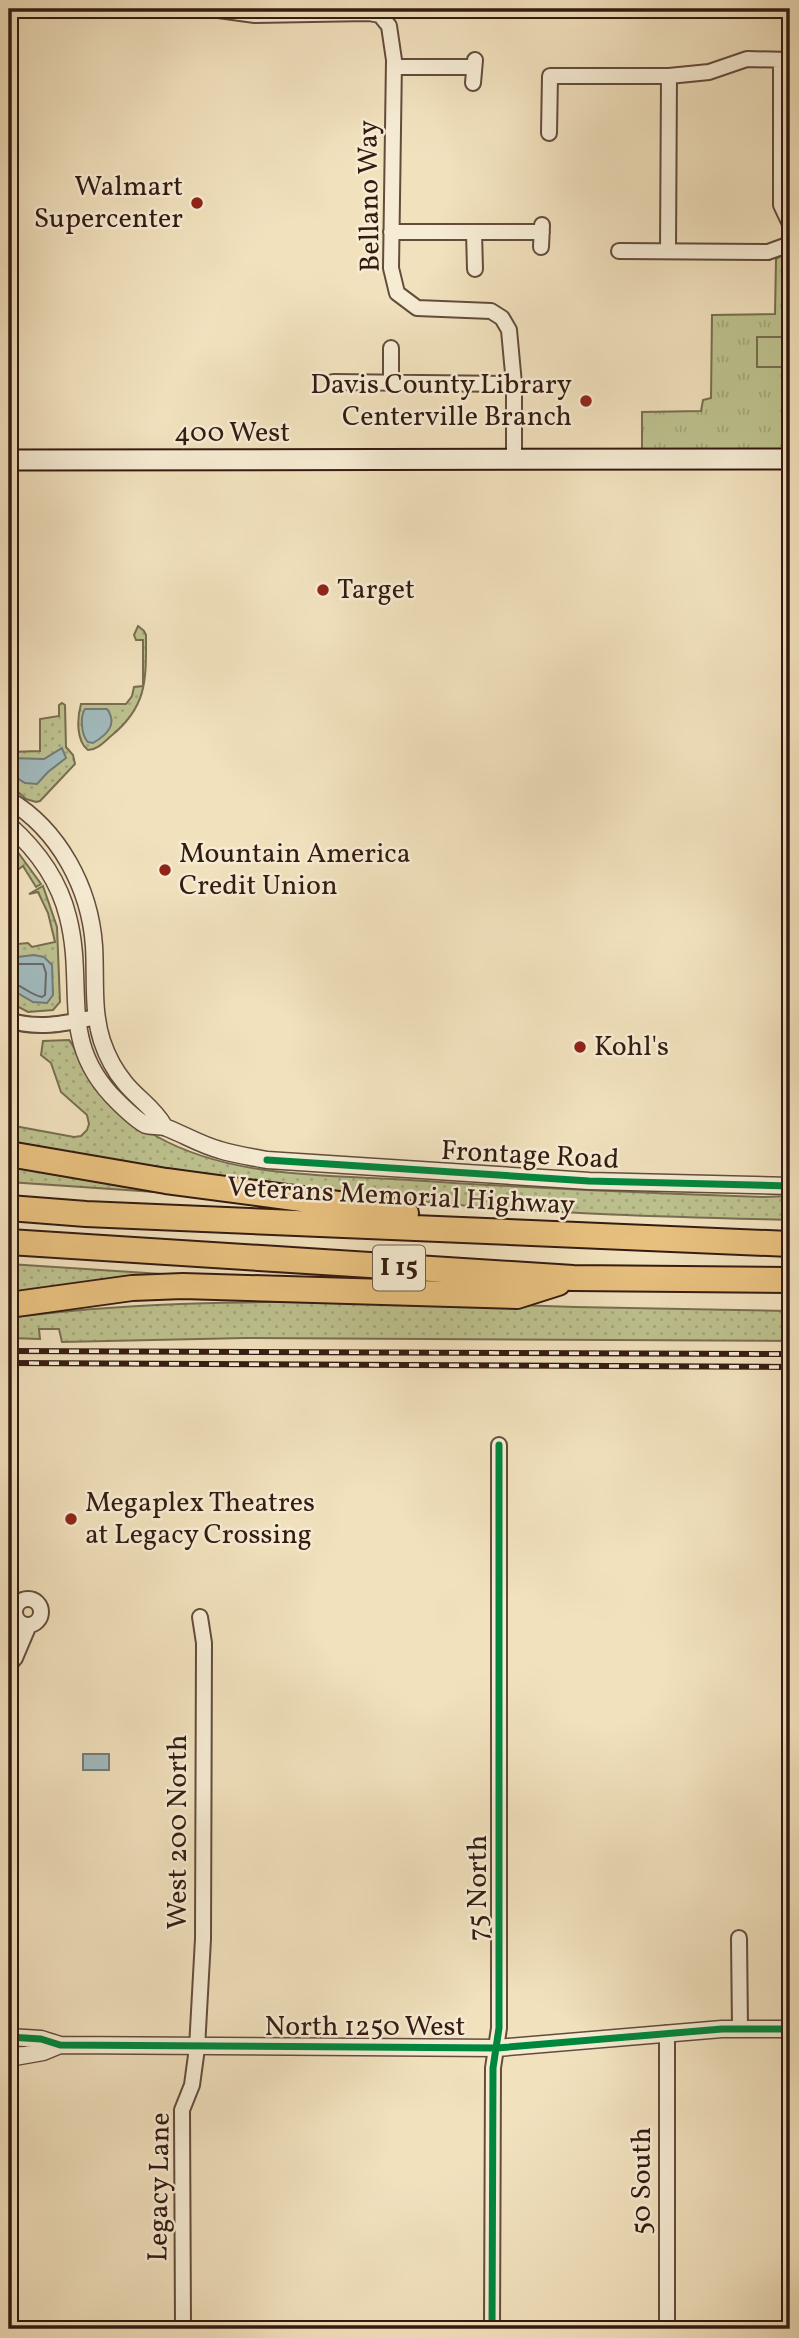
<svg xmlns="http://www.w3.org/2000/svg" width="799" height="2338" viewBox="0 0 799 2338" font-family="Vollkorn,serif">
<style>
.grass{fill:url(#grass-dots);stroke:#786e50;stroke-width:2}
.park{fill:url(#park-tufts);stroke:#786e50;stroke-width:2}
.pitch{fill:#bdc28f;stroke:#786e50;stroke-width:2}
.water{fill:#a1babd;stroke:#757a78;stroke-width:2}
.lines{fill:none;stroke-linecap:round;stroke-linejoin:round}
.shore{stroke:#6a6a67;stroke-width:2}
.minor-casing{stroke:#634c3c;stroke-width:18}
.tertiary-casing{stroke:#634c3c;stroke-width:19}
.secondary-casing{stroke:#341a11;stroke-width:23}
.motorway-casing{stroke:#341a11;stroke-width:28}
.minor{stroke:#f6ecd4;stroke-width:14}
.tertiary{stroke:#f6ecd4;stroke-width:16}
.secondary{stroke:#f6ecd4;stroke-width:19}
.motorway{stroke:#e8c07e;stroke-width:24}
.rail-casing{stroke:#341a11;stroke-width:6}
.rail{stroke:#f6ecd4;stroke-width:3.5;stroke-dasharray:10;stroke-linecap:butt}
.cycleway-casing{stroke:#f6ecd4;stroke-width:11}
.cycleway{stroke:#00873e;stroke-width:7}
.poi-dot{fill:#8f2418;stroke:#f6ecd4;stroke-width:2.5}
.labels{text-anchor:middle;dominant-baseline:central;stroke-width:5;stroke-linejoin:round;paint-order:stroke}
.shield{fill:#f6ecd4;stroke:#6e594c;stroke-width:2}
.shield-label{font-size:26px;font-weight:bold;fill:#341a11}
.poi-label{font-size:28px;fill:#341a11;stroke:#f6ecd4;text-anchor:start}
.street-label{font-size:28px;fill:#341a11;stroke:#f6ecd4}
</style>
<defs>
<pattern id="grass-dots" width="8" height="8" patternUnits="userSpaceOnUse" patternTransform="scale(1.75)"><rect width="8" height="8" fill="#bdc28f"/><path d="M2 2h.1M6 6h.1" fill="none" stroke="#a3a67a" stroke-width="1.8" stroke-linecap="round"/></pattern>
<pattern id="park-tufts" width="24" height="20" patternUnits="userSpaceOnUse" patternTransform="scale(1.75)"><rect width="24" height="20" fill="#bdc28f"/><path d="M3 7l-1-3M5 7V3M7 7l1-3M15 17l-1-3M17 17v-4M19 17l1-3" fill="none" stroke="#a3a67a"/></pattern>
</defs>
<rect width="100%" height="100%" fill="#f1e1bd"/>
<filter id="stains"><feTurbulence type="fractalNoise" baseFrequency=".00286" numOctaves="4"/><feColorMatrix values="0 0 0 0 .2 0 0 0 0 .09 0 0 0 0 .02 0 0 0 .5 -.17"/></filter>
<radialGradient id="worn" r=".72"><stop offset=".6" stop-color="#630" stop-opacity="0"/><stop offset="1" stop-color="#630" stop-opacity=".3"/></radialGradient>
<path class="grass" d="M138 626 144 631 146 635C146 679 148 706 111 736 104 742 97 750 88 750 76 741 77 718 81 704H126L132 696 134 687 143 686V640H136L134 635Z
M62 703 65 705 66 747 73 755 75 764 40 801 36 802 26 799 9 784V752L40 751V719L59 716V705Z
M17 851 41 884 36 887 23 866 12 874H9V861Z
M43 886 57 927 60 1002 53 1010 28 1012 9 1002V941L16 932 18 944 28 943 32 947 55 942 48 913 38 892 29 894Z
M69 1040C76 1048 78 1059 83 1068 100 1096 128 1120 156 1136 230 1178 326 1175 409 1180 527 1188 645 1193 763 1197L790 1196V1220C672 1217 553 1214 435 1203 292 1189 149 1168 9 1141V1125L74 1137 81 1136 87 1130 89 1124 87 1115 61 1092 51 1063 41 1055 43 1041Z
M9 1161 214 1196 9 1182Z
M9 1264 254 1280 9 1294Z
M404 1301 575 1307 790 1311V1341L245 1338 62 1342 59 1329H39L40 1339 9 1338V1318C140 1300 272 1302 404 1301Z"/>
<path class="park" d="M790 251V459L642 460V412L701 411 703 400 711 398 712 315 775 314 776 259Z"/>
<path class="pitch" d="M757 337H790V367H757Z"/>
<path class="water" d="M85 709H107C118 724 107 735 93 743L88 742C81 735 80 716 85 709Z
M62 748 66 758 48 772 37 784 25 783 9 773V758L44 759Z
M34 955 44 957 52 965 53 995 47 1003 33 1002 9 988V963L17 957Z
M83 1754H109V1770H83Z"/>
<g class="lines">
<path class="shore" d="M9 967 19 964H43L46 973 45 995 42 997C30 995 21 984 9 982"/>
<defs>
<path id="minor" d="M211 9 255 15 369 13 380 15 389 26 394 60 391 268 397 293 417 308 491 311 502 318 509 330 514 384V461
M781 60V205L790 224
M394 67H474
M473 83 475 60
M549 133 550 76H669L709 72 747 59 790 60
M391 232H542
M474 232 475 269
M541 247 542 225
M668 250 669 76
M619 251 768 252 790 244
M391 348V382
M333 382 514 384
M9 1020C37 1030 67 1023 96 1017
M15 1612a13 13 0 1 1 26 0a13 13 0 1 1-26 0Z
M9 1640 15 1617
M9 1665 15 1658 29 1625
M739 1938 740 2029
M183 2329 182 2110 192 2085 197 2048 203 1939 204 1643 200 1617
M492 2329 493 2068 499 2028V1445
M667 2329V2033"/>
<path id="tertiary" d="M9 800C59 830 90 888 94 946 96 978 92 1010 102 1041 107 1056 115 1071 125 1083 138 1099 154 1108 164 1126
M9 825C37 850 59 880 68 917 86 987 57 1042 117 1101 125 1109 136 1120 146 1125 152 1127 160 1125 167 1128 185 1135 201 1145 220 1150 236 1155 252 1157 267 1160L589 1181 790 1186
M9 2037 41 2039 60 2045 497 2048 722 2029H790
M9 2058 43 2052 60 2045"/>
<path id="secondary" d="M9 460 790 459"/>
<path id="motorway" d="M9 1154 166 1181 406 1213
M9 1208 86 1214 790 1244
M9 1242 573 1278 790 1280
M9 1305 132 1288 183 1286 517 1296 558 1283"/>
</defs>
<use href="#minor" class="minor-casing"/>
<use href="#tertiary" class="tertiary-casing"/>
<use href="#secondary" class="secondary-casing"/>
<use href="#motorway" class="motorway-casing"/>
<use href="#minor" class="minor"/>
<use href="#tertiary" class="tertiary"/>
<use href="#secondary" class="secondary"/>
<use href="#motorway" class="motorway"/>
<defs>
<path id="rail" d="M9 1351 790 1354
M9 1363 790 1367"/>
</defs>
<use href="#rail" class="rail-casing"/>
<use href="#rail" class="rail"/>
<defs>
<path id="cycleway" d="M267 1160 589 1181 790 1186
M9 2037 41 2039 60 2045 497 2048 722 2029H790
M492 2329 493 2068 499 2028V1445"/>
</defs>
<use href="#cycleway" class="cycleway-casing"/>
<use href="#cycleway" class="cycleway"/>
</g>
<g class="poi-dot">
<circle cx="197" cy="203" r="7"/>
<circle cx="586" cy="401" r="7"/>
<circle cx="323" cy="590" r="7"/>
<circle cx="165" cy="870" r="7"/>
<circle cx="580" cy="1047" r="7"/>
<circle cx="71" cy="1519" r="7"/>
</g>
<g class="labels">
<rect class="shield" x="373" y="1245.5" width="52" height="45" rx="5"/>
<g class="shield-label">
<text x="399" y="1268">I 15</text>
</g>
<g class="poi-label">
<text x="183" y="187" text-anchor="end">Walmart<tspan x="183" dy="32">Supercenter</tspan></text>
<text x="572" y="385" text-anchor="end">Davis County Library<tspan x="572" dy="32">Centerville Branch</tspan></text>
<text x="337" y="590">Target</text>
<text x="179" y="854">Mountain America<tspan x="179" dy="32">Credit Union</tspan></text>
<text x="594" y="1047">Kohl's</text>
<text x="85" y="1503">Megaplex Theatres<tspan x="85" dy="32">at Legacy Crossing</tspan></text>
</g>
<g class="street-label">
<text transform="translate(370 196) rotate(-91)">Bellano Way</text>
<text x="232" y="433">400 West</text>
<text transform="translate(530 1156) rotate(3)">Frontage Road</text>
<text transform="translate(401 1197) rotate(3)">Veterans Memorial Highway</text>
<text transform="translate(178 1832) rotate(-90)">West 200 North</text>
<text transform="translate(478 1888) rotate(-90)">75 North</text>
<text x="365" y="2027">North 1250 West</text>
<text transform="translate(642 2181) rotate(-90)">50 South</text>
<text transform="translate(160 2187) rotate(-89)">Legacy Lane</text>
</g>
</g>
<rect width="799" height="2338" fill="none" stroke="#f1e1bd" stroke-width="35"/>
<rect x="10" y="10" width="778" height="2317" fill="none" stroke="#341a11" stroke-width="3.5"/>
<rect x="18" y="18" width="764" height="2303" fill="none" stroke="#341a11" stroke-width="2"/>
<rect width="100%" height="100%" filter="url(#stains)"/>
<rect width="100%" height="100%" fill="url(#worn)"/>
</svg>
